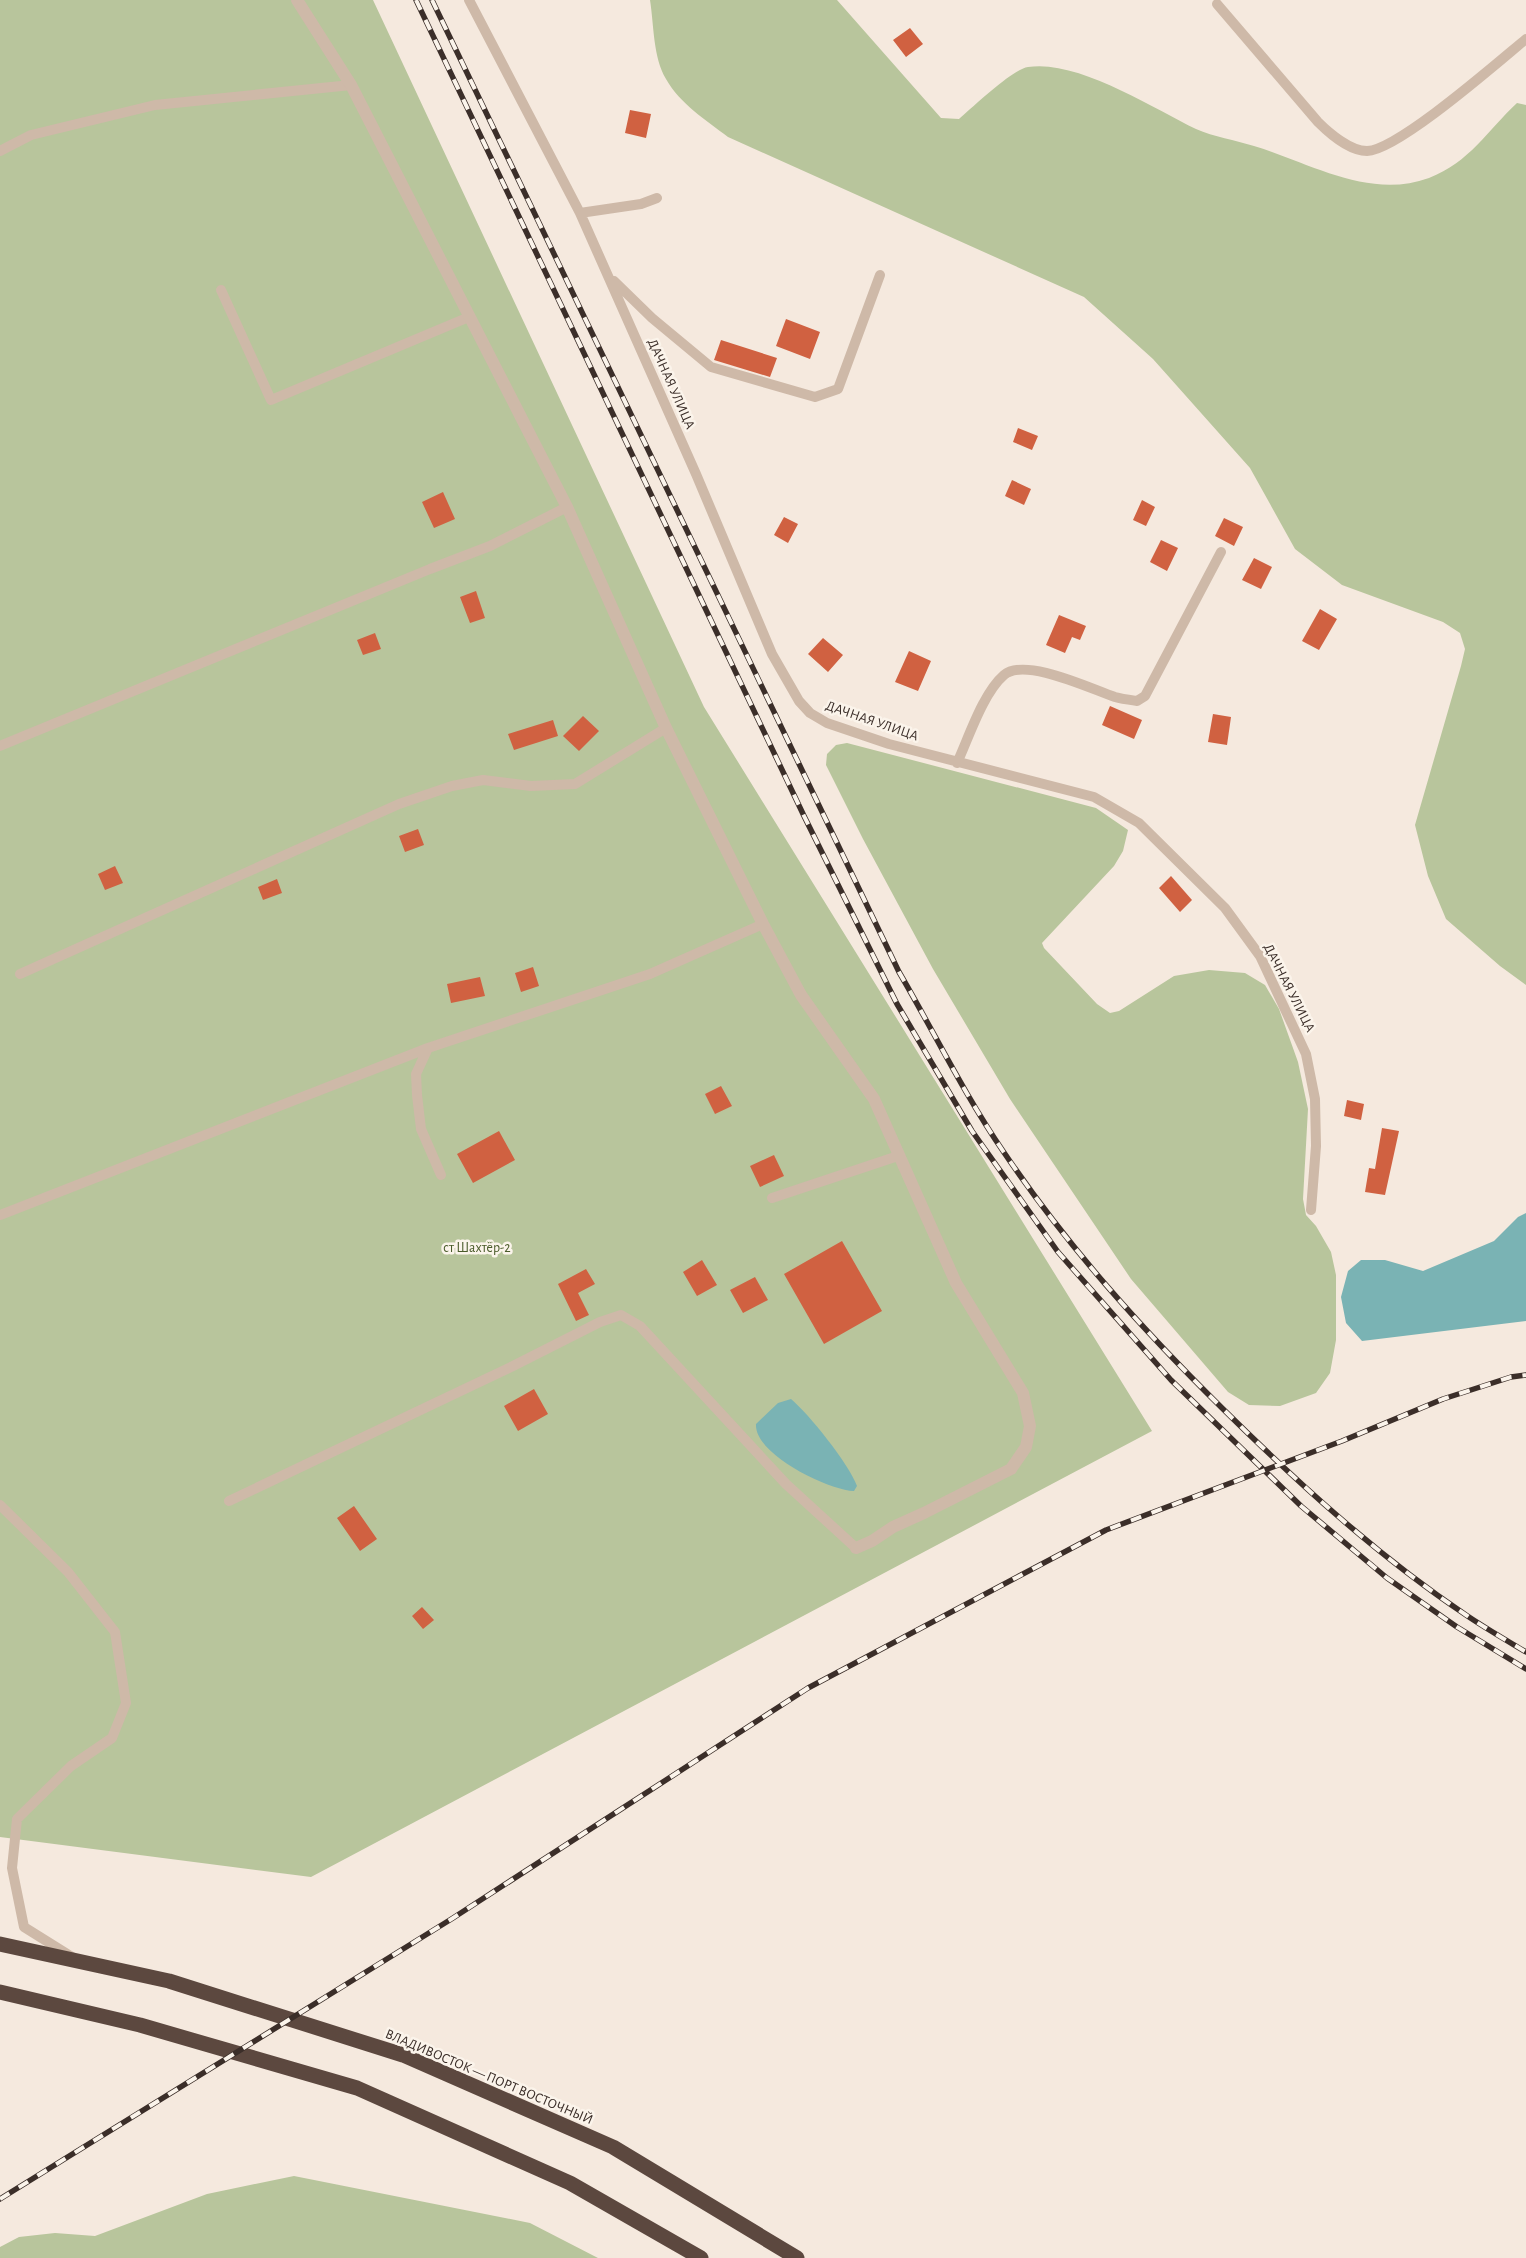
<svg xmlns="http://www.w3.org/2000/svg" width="1526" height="2258" viewBox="0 0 1526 2258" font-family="'Alegreya Sans',sans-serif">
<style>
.green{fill:#b8c59c}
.water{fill:#7ab3b4}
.building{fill:#d06141}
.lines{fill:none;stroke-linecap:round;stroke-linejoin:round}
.lane{stroke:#ceb9a8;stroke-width:10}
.street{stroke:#ceb9a8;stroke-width:12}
.highway{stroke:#5c483f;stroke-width:15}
.rail-casing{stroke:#3b2e29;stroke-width:5.5}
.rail{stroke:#fbf4eb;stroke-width:4;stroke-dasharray:11;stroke-linecap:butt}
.labels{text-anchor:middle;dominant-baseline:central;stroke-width:5;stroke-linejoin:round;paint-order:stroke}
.street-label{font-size:14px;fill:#3b2e29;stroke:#fbf4eb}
.park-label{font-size:14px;fill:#4a5b2a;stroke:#fbf4eb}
</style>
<rect width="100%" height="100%" fill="#f5e9de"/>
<path class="green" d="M0 0H373L704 707 1152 1431 311 1877 0 1837Z
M650 0H837L941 118 959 119C972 108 1013 69 1028 67 1077 59 1153 108 1196 129 1214 137 1235 140 1254 146 1310 163 1369 200 1429 178 1470 162 1487 131 1517 103L1526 105V985L1500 966 1446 919 1428 876 1415 825 1461 666 1465 649 1460 633 1443 622 1342 585 1295 549 1250 468 1153 359 1084 297 728 137C706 120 680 104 666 79 653 57 654 25 650 0Z
M847 743 1096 808 1128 830 1123 851 1114 866 1042 943 1044 948 1097 1004 1110 1013 1119 1011 1174 976 1209 970 1245 973 1265 985 1279 1009 1298 1062 1308 1109 1303 1199 1306 1215 1316 1226 1331 1252 1336 1275V1340L1330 1373 1316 1393 1280 1406 1249 1405 1228 1392 1131 1279 1010 1099 933 969 863 839 826 765 827 754 836 745Z
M294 2176 530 2223 598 2258H0V2247L19 2237 55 2233 95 2236 207 2194Z"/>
<path class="water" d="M1526 1213V1321L1362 1341 1346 1323 1341 1297 1348 1271 1361 1260H1385L1423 1271 1494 1241 1518 1217Z
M791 1399C809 1414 849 1464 857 1486L854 1491C828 1490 754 1454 756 1424L778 1403Z"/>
<path class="building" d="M910 28 923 44 906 57 893 40Z
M630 110 651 114 646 138 625 133Z
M786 319 820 332 810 359 776 346Z
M721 340 777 358 770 377 714 360Z
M1018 428 1038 436 1032 450 1013 442Z
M1012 480 1031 489 1024 505 1005 496Z
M443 492 455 519 434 528 422 502Z
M1142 500 1155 507 1146 526 1133 520Z
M784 517 798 524 788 543 774 535Z
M1224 518 1243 527 1234 546 1215 536Z
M1161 540 1178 548 1167 571 1150 562Z
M1254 558 1272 567 1261 589 1242 580Z
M476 591 485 618 470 623 460 597Z
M1320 609 1337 619 1319 650 1302 641Z
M1059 615 1086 626 1080 640 1072 637 1065 653 1046 645Z
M375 633 381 649 363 655 357 640Z
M823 638 843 655 828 672 808 654Z
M909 651 931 661 918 691 895 682Z
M1110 706 1142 720 1134 739 1102 725Z
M1213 714 1231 717 1227 745 1208 742Z
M583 716 599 731 579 751 563 736Z
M553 720 558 736 514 750 508 734Z
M418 829 424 845 405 852 399 836Z
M115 866 123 883 105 890 98 874Z
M1171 876 1192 900 1180 912 1159 888Z
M277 879 282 893 263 900 258 887Z
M533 967 539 986 521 992 515 973Z
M480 977 485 996 451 1003 447 984Z
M721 1086 732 1106 715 1114 705 1094Z
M1347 1100 1364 1104 1361 1120 1344 1116Z
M1382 1128 1399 1131 1385 1195 1365 1192 1369 1168 1375 1169Z
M499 1131 515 1160 473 1183 457 1154Z
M774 1155 784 1176 760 1187 750 1166Z
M842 1241 882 1311 824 1344 784 1274Z
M702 1260 717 1285 697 1296 683 1272Z
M586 1269 595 1284 578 1293 589 1315 576 1321 558 1284Z
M755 1277 768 1300 743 1313 730 1290Z
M534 1389 548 1414 518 1431 504 1406Z
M354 1506 377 1539 360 1551 337 1518Z
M422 1607 434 1620 423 1629 412 1616Z"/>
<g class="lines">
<path class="lane" d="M469 0 580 213 696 474 772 654 799 701 810 713 827 723 889 744 1094 797 1139 823 1225 908 1260 956 1306 1054 1315 1099 1316 1146 1311 1210
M1217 4 1318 122C1329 133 1350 151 1367 151 1398 150 1498 62 1526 39
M0 151 31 135 155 105 351 85
M580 213 641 204 657 198
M614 281 652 318 711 367 815 397 838 389 880 275
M221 290 271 400 469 317
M0 746 430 569 490 546 567 507
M957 763C969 737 983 693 1004 675 1025 657 1091 689 1115 697 1122 699 1130 700 1137 701L1145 696 1221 552
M20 974 399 804 452 786 483 780 531 786 575 784 666 728
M441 1175 421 1129 417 1095 416 1074 428 1048 650 974 763 924
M772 1198 898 1156
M0 1215 428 1048
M229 1501 513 1366 600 1322 621 1315 640 1326 786 1484 856 1548
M0 1505 68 1572 115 1632 126 1703 112 1738 71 1766 17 1819 12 1868 24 1927 72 1957"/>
<path class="street" d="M297 0 351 85 567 507 666 728 763 924 801 995 874 1099 956 1283 1023 1393 1030 1426 1026 1447 1011 1469 924 1513 893 1527 872 1541 856 1548"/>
<path class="highway" d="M0 1944 169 1981 403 2055 613 2147 797 2258
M0 1992 140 2025 357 2088 570 2183 701 2258"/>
<defs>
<path id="rail" d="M416 0 804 816 897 1004 972 1131 1058 1252 1171 1380 1301 1506 1387 1578 1457 1627 1526 1669
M432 0 899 972C934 1032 964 1094 1003 1151 1067 1246 1141 1328 1222 1408 1298 1483 1378 1556 1466 1615 1485 1628 1506 1640 1526 1652
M0 2199 453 1918 808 1688 1106 1530 1342 1441 1443 1399 1511 1377 1526 1375"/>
</defs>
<use href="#rail" class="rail-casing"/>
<use href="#rail" class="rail"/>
</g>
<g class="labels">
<g class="street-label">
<text transform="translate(671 384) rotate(66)">ДАЧНАЯ УЛИЦА</text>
<text transform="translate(872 721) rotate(19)">ДАЧНАЯ УЛИЦА</text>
<text transform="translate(1289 988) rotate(63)">ДАЧНАЯ УЛИЦА</text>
<text transform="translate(489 2077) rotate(23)">ВЛАДИВОСТОК — ПОРТ ВОСТОЧНЫЙ</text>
</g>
<g class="park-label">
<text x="477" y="1248">ст Шахтёр-2</text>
</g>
</g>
</svg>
